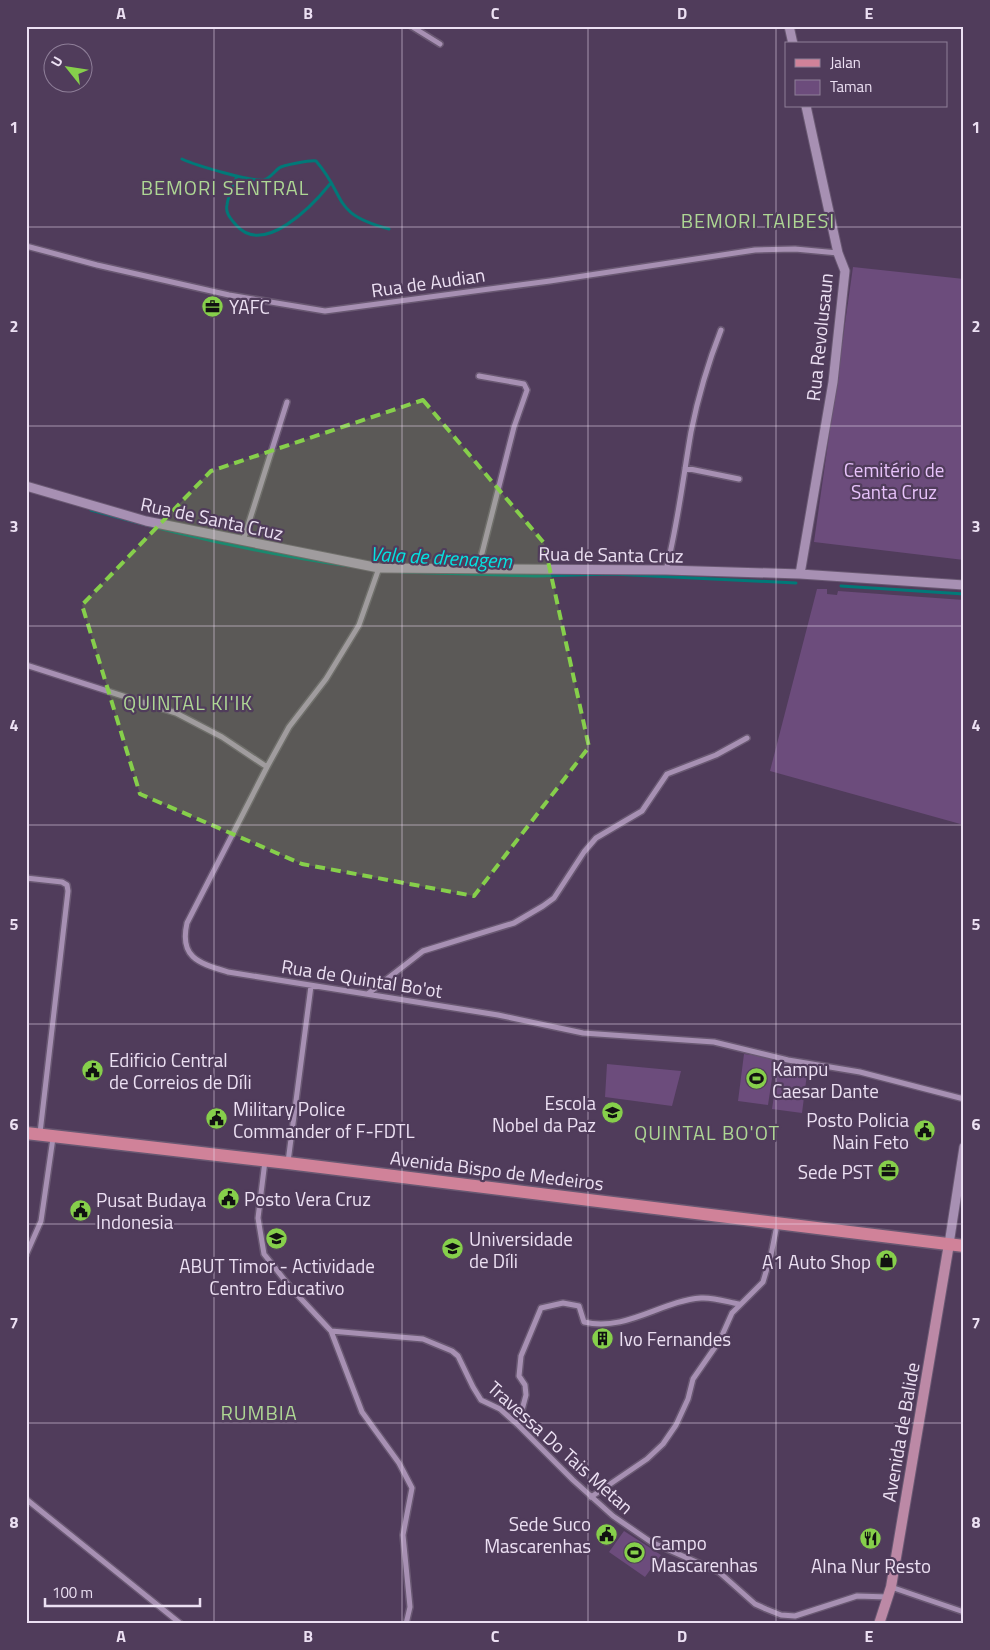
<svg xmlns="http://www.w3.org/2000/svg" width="990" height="1650" viewBox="0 0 990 1650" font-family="'Titillium Web',sans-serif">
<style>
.green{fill:#6c4c7c}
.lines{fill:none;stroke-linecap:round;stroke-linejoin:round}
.stream{stroke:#017978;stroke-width:3}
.minor-casing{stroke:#695872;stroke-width:8}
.tertiary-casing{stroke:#695872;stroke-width:11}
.secondary-casing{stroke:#695872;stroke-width:12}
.primary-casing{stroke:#695872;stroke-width:15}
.minor{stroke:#a790b3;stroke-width:5}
.tertiary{stroke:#a790b3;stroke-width:9}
.secondary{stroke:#bc89a6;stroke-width:10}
.primary{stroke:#d08299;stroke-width:12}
.marked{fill:#86cf4b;fill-opacity:0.2;stroke:#86cf4b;stroke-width:4;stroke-dasharray:10 6;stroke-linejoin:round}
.grid{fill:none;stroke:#ece0f3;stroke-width:1;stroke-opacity:0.55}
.labels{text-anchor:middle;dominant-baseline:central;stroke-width:4.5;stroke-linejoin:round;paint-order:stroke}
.street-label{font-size:19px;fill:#ece0f3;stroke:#503c5b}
.poi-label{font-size:19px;fill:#ece0f3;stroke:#503c5b;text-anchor:start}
.park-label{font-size:19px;fill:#e8c3fb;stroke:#503c5b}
.neighbourhood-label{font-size:20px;letter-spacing:1px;fill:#aed794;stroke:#503c5b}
.water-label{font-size:20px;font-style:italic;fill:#04e3e1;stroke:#503c5b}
.neatline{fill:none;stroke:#ece0f3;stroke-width:2}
.grid-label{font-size:16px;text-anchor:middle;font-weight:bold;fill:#ece0f3}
</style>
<rect width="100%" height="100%" fill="#503c5b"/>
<path class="green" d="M853 267 964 279V560L814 542Z
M817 589H827V594L837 595 838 591 964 600V825L770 771Z
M744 1054 775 1058 768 1105 738 1101Z
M779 1062 808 1066 802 1113 772 1109Z
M607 1064 681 1071 672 1106 605 1097Z
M624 1531 661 1555 645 1577 609 1552Z"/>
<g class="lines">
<path class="stream" d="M182 159C195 165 251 182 264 180 270 178 274 172 279 168 283 165 311 160 316 161 348 198 330 213 389 229
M237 176C234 185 228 195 227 205 225 213 231 219 236 225 264 257 313 205 330 184
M91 510C176 534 261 554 349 566
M400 572 536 576 612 574 796 583
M841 586 964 594"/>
<defs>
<path id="minor" d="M411 26 440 44
M26 246 97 265 229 295 325 311 550 281 755 250 795 249 838 253
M685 468 739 479
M243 541 287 402
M379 568 359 625 326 679 289 727 267 767 187 923C179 958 199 963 228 972L498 1015 583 1033 714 1042 788 1060 860 1072 964 1099
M478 569 514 427 527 390 524 384 479 376
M666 570C678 524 683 478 691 432 698 397 708 363 721 330
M26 665 176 713 222 737 267 767
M26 878 62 882 67 885 68 891 40 1133
M369 993 423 951 514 923 543 906 554 898 584 852 596 838 642 811 667 774 716 755 747 738
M265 1161 258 1218 264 1254 291 1288 331 1331 362 1412 399 1463 412 1488 403 1535 410 1607 406 1624
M288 1162 311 986
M26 1255 41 1221 53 1138
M331 1331 423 1339 452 1351 458 1356 473 1387 481 1400 500 1409 518 1425 573 1480 613 1516 651 1542 719 1572 755 1604 766 1609 781 1615 795 1616 857 1596 888 1597
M518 1425 526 1395 525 1385 519 1376 521 1356 541 1308 563 1303 579 1306 584 1322C626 1332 661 1301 701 1298 713 1297 728 1302 739 1304
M591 1497 647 1459 663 1444 676 1425 688 1399 693 1379 720 1340 732 1313 763 1282 771 1255 776 1230
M26 1499 181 1624
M891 1587 964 1612"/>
<path id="tertiary" d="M789 26 793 44
M26 486 146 521 379 568 666 570 800 574 964 585
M800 574 833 382 845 271 838 253 806 106
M949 1244 964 1147"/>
<path id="secondary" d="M879 1624 891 1587 949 1244"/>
<path id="primary" d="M26 1133 288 1163 964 1246"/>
</defs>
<use href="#minor" class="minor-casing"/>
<use href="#tertiary" class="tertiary-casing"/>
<use href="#secondary" class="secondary-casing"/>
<use href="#primary" class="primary-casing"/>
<use href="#minor" class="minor"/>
<use href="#tertiary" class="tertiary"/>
<use href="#secondary" class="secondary"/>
<use href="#primary" class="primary"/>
</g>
<path class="marked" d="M423 400 544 543 589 747 474 896 302 864 140 794 82 605 211 471Z"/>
<path class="grid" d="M214 26V1624M402 26V1624M588 26V1624M776 26V1624M26 227H964M26 426H964M26 626H964M26 825H964M26 1024H964M26 1224H964M26 1423H964"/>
<defs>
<symbol id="office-disc" viewBox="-11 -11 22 22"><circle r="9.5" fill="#86cf4b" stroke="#503c5b"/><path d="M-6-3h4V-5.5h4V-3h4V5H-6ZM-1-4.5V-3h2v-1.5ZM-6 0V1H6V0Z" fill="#111"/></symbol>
<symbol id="civic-disc" viewBox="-11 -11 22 22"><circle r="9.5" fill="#86cf4b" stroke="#503c5b"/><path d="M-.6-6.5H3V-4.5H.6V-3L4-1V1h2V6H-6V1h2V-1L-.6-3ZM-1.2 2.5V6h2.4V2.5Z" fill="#111"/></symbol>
<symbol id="stadium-disc" viewBox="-11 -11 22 22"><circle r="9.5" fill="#86cf4b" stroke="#503c5b"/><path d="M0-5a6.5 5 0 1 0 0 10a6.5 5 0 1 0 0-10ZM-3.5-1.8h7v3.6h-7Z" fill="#111"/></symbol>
<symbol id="school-disc" viewBox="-11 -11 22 22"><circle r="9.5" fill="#86cf4b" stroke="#503c5b"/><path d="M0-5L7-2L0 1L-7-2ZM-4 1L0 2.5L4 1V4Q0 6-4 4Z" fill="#111"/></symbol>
<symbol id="university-disc" viewBox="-11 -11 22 22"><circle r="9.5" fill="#86cf4b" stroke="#503c5b"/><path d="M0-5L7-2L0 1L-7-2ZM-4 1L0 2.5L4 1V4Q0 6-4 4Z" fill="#111"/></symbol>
<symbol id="shop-disc" viewBox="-11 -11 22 22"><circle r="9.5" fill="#86cf4b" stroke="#503c5b"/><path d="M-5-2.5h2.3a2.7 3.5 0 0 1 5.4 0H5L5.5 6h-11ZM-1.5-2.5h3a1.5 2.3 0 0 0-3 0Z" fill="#111"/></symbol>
<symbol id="building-disc" viewBox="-11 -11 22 22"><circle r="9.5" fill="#86cf4b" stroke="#503c5b"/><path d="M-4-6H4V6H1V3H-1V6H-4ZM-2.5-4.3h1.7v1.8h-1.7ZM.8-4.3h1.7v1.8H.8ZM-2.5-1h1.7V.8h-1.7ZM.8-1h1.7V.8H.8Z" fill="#111"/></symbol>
<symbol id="restaurant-disc" viewBox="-11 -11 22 22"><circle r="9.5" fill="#86cf4b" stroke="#503c5b"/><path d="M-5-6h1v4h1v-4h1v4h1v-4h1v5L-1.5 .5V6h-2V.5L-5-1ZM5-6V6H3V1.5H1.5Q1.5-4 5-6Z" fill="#111"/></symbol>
</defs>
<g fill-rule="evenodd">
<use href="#office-disc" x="200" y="294" width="25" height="25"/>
<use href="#civic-disc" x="80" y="1058" width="25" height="25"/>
<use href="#stadium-disc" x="744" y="1066" width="25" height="25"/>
<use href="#school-disc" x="600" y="1100" width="25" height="25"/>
<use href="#civic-disc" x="204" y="1106" width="25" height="25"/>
<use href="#civic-disc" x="912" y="1118" width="25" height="25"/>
<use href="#office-disc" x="876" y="1158" width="25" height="25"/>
<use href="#civic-disc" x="216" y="1186" width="25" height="25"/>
<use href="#civic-disc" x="68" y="1198" width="25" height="25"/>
<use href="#school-disc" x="264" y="1226" width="25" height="25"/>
<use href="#university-disc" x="440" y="1236" width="25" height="25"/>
<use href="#shop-disc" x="874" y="1248" width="25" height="25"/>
<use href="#building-disc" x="590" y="1326" width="25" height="25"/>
<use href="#civic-disc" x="594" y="1522" width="25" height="25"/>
<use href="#restaurant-disc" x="858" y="1526" width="25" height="25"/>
<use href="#stadium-disc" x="622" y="1540" width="25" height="25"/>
</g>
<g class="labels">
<g class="street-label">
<text transform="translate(428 282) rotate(-8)">Rua de Audian</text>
<text transform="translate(819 337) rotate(-84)">Rua Revolusaun</text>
<text transform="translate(212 518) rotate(12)">Rua de Santa Cruz</text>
<text transform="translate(611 554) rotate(1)">Rua de Santa Cruz</text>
<text transform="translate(362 978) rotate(9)">Rua de Quintal Bo'ot</text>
<text transform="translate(497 1170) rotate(7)">Avenida Bispo de Medeiros</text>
<text transform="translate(900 1432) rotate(-80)">Avenida de Balide</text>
<text transform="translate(561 1447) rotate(42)">Travessa Do Tais Metan</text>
</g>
<g class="poi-label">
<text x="229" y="306">YAFC</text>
<text x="109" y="1059">Edificio Central<tspan x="109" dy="22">de Correios de Díli</tspan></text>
<text x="772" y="1068">Kampu<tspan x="772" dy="22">Caesar Dante</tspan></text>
<text x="596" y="1102" text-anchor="end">Escola<tspan x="596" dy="22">Nobel da Paz</tspan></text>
<text x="233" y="1108">Military Police<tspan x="233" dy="22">Commander of F-FDTL</tspan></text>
<text x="909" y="1119" text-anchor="end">Posto Policia<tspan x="909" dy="22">Nain Feto</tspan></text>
<text x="873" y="1171" text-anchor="end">Sede PST</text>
<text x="244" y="1198">Posto Vera Cruz</text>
<text x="96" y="1199">Pusat Budaya<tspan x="96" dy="22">Indonesia</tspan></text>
<text x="469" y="1238">Universidade<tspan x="469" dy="22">de Díli</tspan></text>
<text x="871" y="1261" text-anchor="end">A1 Auto Shop</text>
<text x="277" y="1265" text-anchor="middle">ABUT Timor - Actividade<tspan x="277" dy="22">Centro Educativo</tspan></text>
<text x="619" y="1338">Ivo Fernandes</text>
<text x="591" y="1523" text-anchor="end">Sede Suco<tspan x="591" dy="22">Mascarenhas</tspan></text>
<text x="651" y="1542">Campo<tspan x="651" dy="22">Mascarenhas</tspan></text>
<text x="871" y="1565" text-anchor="middle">Alna Nur Resto</text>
</g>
<g class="park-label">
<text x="894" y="469">Cemitério de<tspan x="894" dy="22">Santa Cruz</tspan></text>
</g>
<g class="neighbourhood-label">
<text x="225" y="187">BEMORI SENTRAL</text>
<text x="758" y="220">BEMORI TAIBESI</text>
<text x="188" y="702">QUINTAL KI'IK</text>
<text x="707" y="1132">QUINTAL BO'OT</text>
<text x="259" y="1412">RUMBIA</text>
</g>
<g class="water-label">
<text transform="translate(441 557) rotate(3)">Vala de drenagem</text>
</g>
</g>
<rect width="990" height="1650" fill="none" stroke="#503c5b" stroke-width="55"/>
<rect x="785" y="42" width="162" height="65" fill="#503c5b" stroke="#8e7e98"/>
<rect x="795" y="59" width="25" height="8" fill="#d08299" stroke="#8e7e98"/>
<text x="830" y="68" font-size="15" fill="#ece0f3">Jalan</text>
<rect x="795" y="80" width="25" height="15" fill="#6c4c7c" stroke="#8e7e98"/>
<text x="830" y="92" font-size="15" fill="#ece0f3">Taman</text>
<g transform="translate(68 68) rotate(300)"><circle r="24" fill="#503c5b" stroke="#8e7e98"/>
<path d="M0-4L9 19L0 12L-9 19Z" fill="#86cf4b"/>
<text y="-8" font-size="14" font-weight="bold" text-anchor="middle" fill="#ece0f3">U</text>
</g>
<path d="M45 1598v8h155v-8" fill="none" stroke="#ece0f3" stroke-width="2.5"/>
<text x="52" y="1598" font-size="15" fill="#ece0f3" stroke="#503c5b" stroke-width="4" paint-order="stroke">100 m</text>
<rect x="28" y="28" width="934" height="1594" class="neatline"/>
<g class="grid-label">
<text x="121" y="19">A</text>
<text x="308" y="19">B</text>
<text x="495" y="19">C</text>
<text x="682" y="19">D</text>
<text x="869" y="19">E</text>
<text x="14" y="133">1</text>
<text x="976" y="133">1</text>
<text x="14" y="332">2</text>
<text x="976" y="332">2</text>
<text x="14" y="532">3</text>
<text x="976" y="532">3</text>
<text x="14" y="731">4</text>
<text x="976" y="731">4</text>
<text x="14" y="930">5</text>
<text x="976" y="930">5</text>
<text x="14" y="1130">6</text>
<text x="976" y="1130">6</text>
<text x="14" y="1329">7</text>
<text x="976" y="1329">7</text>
<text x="14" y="1528">8</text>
<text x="976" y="1528">8</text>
<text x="121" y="1642">A</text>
<text x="308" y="1642">B</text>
<text x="495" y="1642">C</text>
<text x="682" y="1642">D</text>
<text x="869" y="1642">E</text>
</g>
</svg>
